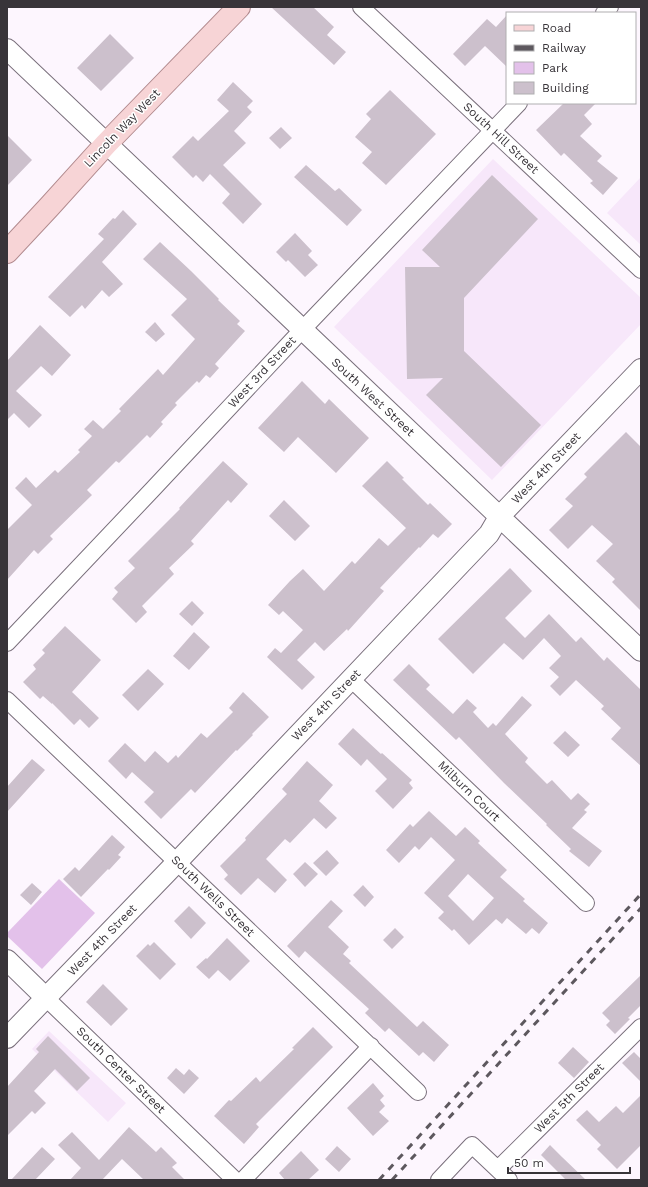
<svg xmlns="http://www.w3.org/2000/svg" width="648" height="1187" viewBox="0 0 648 1187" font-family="'Work Sans',sans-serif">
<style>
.built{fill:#f7e7fa}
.green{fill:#e3c1ea}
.building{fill:#ccc0cc;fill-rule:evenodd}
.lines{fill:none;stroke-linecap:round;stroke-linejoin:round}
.minor-casing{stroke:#796f7b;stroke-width:18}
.tertiary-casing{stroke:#796f7b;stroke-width:22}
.primary-casing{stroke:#b18a8e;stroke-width:24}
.minor{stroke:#fff;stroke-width:16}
.tertiary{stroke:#fff;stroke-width:20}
.primary{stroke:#f7d4d6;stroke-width:22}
.rail{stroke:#5d585e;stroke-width:3;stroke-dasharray:7 7;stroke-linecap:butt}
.labels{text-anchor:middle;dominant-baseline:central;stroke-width:3;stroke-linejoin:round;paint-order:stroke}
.street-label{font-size:12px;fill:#383439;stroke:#fff}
</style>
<rect width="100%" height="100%" fill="#fdf6fe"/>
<path class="built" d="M493 159 641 298V324L492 480 334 327Z
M641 177V245L607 213Z
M49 1031 126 1103 108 1122 32 1049Z"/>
<path class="green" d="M59 879 95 913 42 969 7 936V933Z"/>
<path class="building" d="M271 7H313L334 27 327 35 346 52 334 65Z
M507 15V67L485 46 465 66 453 54 487 19 496 27Z
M110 34 134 58 101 91 77 68Z
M233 82 253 101 247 107 252 112 234 131 246 143 223 165 262 204 243 224 222 203 230 194 210 174 203 182 196 175 193 178 172 157 193 136 198 141 229 111 217 100Z
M390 90 436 134 386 185 362 163 372 152 355 137 371 119 366 114Z
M564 103H596L584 115 592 124 580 136 602 156 597 161 618 178 603 195 590 183 593 181 564 153 561 156 536 130Z
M281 127 292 138 280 149 269 138Z
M7 135 32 160 7 186Z
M306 165 335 191 339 188 362 210 347 226 294 177Z
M492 175 538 219 464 298V351L541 425 501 467 426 395 443 378 407 379 405 267H440L422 250Z
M123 210 137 224 102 262 123 284 109 297 102 290 85 309 82 305 70 317 48 297 104 239 98 234 113 218 115 219Z
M295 233 312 251 308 255 318 265 305 277 288 260 286 262 276 252Z
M160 242 191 271 219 299 218 300 240 321 237 324 245 331 215 364 219 368 210 378 206 375 199 383 197 381 175 403 177 405 161 422 163 424 150 438 147 435 119 463 116 461 87 490 92 495 50 536 53 539 38 554 34 550 7 580V530L32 505 15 488 26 477 36 488 55 470 58 473 80 452 78 450 92 436 84 429 93 420 103 429 121 411 119 409 158 369 163 375 195 339 171 315 187 299 143 259Z
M155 322 165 334 156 342 145 332Z
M40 325 71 355 52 376 41 366 16 391 42 415 29 428 14 413 7 420V361Z
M302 381 325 404 329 399 369 438 336 473 298 437 284 452 258 428Z
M626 432 641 447V611L612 582 615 579 596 561 613 544 592 525 568 549 549 530 573 506 565 499 587 477 584 474Z
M223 461 248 484 231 503 228 500 191 541 194 544 169 568 174 574 142 606 147 612 136 623 112 599 118 592 114 588 135 568 128 561 180 509 179 508Z
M387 461 404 478 402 479 428 505 430 503 452 524 438 538 433 534 420 548 419 547 380 588 384 591 348 631 347 629 324 651 315 642 297 660 315 677 302 690 267 657 275 648 281 653 303 630 283 611 279 615 268 605 290 581 303 569 324 591 352 561 355 564 379 538 388 546 406 528 362 486Z
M284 500 310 526 295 541 269 516Z
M510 568 532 591 505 618 525 638 549 614 576 642 581 637 604 661 607 657 641 690V766L611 739 621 728 601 709 604 706 576 680 560 696 550 686 559 677 549 668 561 656 544 638 523 660 504 643 473 674 438 639Z
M192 601 204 613 192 626 179 614Z
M65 626 101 660 72 692 99 718 89 728 80 719 74 725 52 703V704L43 696 40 699 23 682 36 669 33 665 45 653 42 650Z
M194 632 210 647 189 670 173 656Z
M409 664 430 685 426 689 453 714 467 699 477 708 473 712 488 728 493 723 496 726 522 696 532 705 505 734 528 758 525 762 547 784 552 780 571 800 578 793 590 804 584 810 587 812 572 828 602 851 589 867 569 851 571 849 546 825 547 824 504 783 459 737 456 740 393 680Z
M148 669 164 684 138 711 122 695Z
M243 692 269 717 252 734 253 735 237 751 236 750 195 793 191 789 161 819 144 802 154 792 132 772 126 779 108 761 125 743 145 762 155 751 168 763 176 755 178 758 201 733 207 738 233 712 229 708Z
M353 728 381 754 382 753 412 780 409 783 413 788 393 809 375 791 387 779 367 759 361 766 338 744Z
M565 731 580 745 568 757 553 743Z
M32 759 45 770 7 812V787Z
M307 761 333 785 319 801 337 818 326 829 314 818 290 843 285 839 266 859 287 880 275 893 258 878 241 895 224 879 228 875 220 866 246 840 245 838 287 794 282 789Z
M429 811 456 836 465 827 480 841 478 843 507 870 500 877 525 899 523 901 548 923 539 934 532 928 526 934 507 918 502 924 496 919 469 945 454 929 452 931 438 918 444 912 424 893 455 860 431 837 419 850 415 846 399 863 386 850 410 824 413 827ZM468 874 494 898 473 921 448 896Z
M112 835 125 847 118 855 121 857 109 870 108 869 81 897 63 879 75 867 79 871Z
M327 850 339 863 326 876 313 863Z
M305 862 318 874 305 887 293 874Z
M32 883 42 892 31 905 20 895Z
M363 885 374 897 365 907 353 895Z
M331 900 343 911 328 927 349 947 343 954 351 961 349 963 417 1027 423 1021 449 1045 434 1062 423 1052 419 1056 389 1028 385 1032 365 1013 369 1009 305 951 299 958 287 946Z
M189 906 206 923 191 939 174 921Z
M395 928 404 937 392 949 383 940Z
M227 938 250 961 230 981 218 970 209 979 196 967 206 958 207 959Z
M154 942 176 964 160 980 136 956 148 944 150 946Z
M641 975V1005L628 1018 630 1019 615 1034 606 1025 610 1021 602 1013Z
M103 984 128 1009 111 1026 86 1002Z
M313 1027 333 1047 256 1124 259 1127 244 1144 214 1116 229 1100 231 1101 256 1077 260 1082 294 1049 292 1048Z
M48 1036 90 1078 77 1091 55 1069 34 1091 46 1103 35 1114 32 1111 7 1136V1087L39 1052 36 1049Z
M573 1047 589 1062 574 1078 558 1063Z
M634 1052 641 1059V1082L622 1063Z
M176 1068 184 1075 189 1069 199 1078 184 1094 167 1078Z
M373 1083 384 1096 380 1100 385 1106 379 1112 389 1121 373 1136 347 1108Z
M641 1095V1145L617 1169 597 1149 601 1145 576 1120 587 1110 599 1122 616 1106 623 1113Z
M129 1127 156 1152 161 1147 177 1163 172 1167 185 1180H144L122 1159 102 1180H70L81 1168 58 1145 72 1132 99 1160Z
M550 1145 562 1157 586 1180H566L541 1155Z
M337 1146 351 1159 339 1172 325 1159Z
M42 1147 55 1159 35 1180H11Z
M301 1151 319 1170 308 1180H285L279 1173Z"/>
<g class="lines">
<defs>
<path id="minor" d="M361 7 641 270
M604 13 610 7
M7 643 152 490 302 330 519 103
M351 679 586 903
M7 700 418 1092
M46 998 235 1180
M498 1169 641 1027
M243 1180 371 1046
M439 1180 472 1145 509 1180"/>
<path id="tertiary" d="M7 49 641 651
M7 960 46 998
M7 1038 178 861 489 534 499 517 641 369"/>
<path id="primary" d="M7 252 49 207 106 144 239 7"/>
</defs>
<use href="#minor" class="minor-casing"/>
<use href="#tertiary" class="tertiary-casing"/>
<use href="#primary" class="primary-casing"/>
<use href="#minor" class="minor"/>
<use href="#tertiary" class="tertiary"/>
<use href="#primary" class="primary"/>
<path class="rail" d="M379 1180 641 894
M392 1180 641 908"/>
</g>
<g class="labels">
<g class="street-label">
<text transform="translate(122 128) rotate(-46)">Lincoln Way West</text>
<text transform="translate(501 138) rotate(43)">South Hill Street</text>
<text transform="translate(262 372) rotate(-47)">West 3rd Street</text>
<text transform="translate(373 397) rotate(43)">South West Street</text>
<text transform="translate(546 468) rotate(-46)">West 4th Street</text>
<text transform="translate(326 705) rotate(-46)">West 4th Street</text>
<text transform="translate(469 791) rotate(44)">Milburn Court</text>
<text transform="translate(213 896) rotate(44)">South Wells Street</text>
<text transform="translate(102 940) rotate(-46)">West 4th Street</text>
<text transform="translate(121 1070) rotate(44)">South Center Street</text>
<text transform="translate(569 1098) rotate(-45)">West 5th Street</text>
</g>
</g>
<rect width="648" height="1187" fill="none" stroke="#383439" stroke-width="16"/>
<rect x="506" y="12" width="130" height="92" fill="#ffffff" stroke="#afaeb0"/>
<rect x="514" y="25" width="20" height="6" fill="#f7d4d6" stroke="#afaeb0"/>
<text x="542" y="32" font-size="12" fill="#383439">Road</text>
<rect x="514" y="45" width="20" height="6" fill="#5d585e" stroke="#afaeb0"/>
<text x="542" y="52" font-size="12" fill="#383439">Railway</text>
<rect x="514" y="62" width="20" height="12" fill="#e3c1ea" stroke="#afaeb0"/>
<text x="542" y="72" font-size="12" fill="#383439">Park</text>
<rect x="514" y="82" width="20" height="12" fill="#ccc0cc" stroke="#afaeb0"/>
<text x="542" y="92" font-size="12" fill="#383439">Building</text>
<path d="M508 1167v6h122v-6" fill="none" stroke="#383439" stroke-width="2"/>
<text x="514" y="1167" font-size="12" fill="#383439" stroke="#ffffff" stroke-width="3" paint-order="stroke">50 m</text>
</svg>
